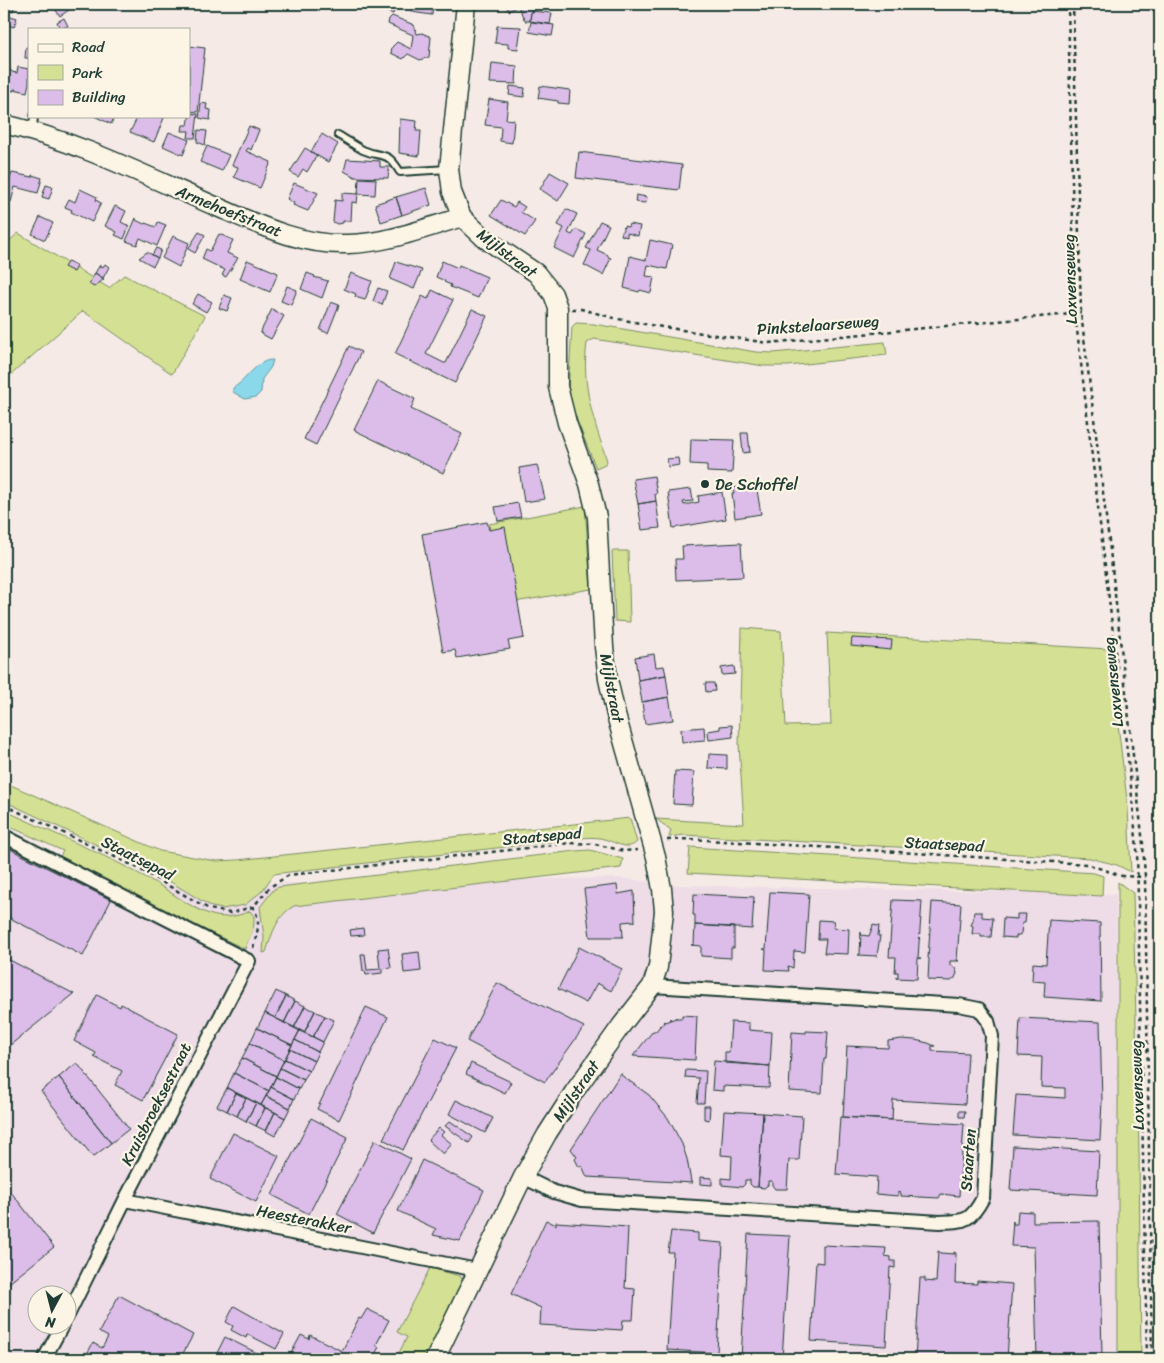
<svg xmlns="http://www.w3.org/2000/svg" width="1164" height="1363" viewBox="0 0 1164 1363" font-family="Sriracha,sans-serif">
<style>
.built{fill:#eedce7;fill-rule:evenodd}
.green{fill:#d4e093;stroke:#7a8e64}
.water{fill:#8bd8ea;stroke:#609aa1}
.building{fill:#dcbce8;stroke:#1f3d34}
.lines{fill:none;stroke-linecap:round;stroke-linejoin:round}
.lane-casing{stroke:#1f3d34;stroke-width:10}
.street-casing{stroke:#1f3d34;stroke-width:16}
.secondary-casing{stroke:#1f3d34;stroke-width:21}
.path{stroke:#1f3d34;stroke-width:2.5;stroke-dasharray:4 4;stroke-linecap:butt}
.lane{stroke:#fcf5e5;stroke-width:6}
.street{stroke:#fcf5e5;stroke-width:12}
.secondary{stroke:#fcf5e5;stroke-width:18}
.poi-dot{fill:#1f3d34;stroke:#fcf5e5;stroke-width:2}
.labels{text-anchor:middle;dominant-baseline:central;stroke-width:4.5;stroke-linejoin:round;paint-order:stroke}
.street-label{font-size:16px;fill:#1f3d34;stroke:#fcf5e5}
.poi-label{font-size:16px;fill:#1f3d34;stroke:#fcf5e5;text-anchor:start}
</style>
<rect width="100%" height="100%" fill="#f6eae6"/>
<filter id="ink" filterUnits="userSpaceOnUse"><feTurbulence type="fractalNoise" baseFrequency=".02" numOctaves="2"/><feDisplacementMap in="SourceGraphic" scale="10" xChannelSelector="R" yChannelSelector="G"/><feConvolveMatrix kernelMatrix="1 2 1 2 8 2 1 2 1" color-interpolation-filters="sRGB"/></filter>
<g filter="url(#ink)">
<path class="built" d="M4 833 113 886 619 878 672 885 1116 894 1120 1332 1118 1359H4ZM38 1296H68V1326H38Z"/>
<path class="green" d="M18 233 109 288 124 275 205 316 172 374 83 311 4 381V246Z
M576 323 594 324 756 352 773 353 885 342 887 355 788 366H764L594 339 587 343C581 387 594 420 607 461L605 464 596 468 572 408 568 392 572 327Z
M585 506 591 589 503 604 489 524Z
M612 551H628L630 622 615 621Z
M742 628 781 631 786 726 831 725 827 633 1109 649 1128 808 1131 872 1117 865 1090 858 684 835 669 837 671 830 656 819 744 824 739 744Z
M4 782 160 851 216 861 237 860 630 818 637 842C628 851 617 843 607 840 599 837 591 837 583 838L281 873 274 874 262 891 245 905 222 909 212 907 154 872 4 801Z
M4 810C52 833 102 853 149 879 169 890 187 906 209 914 222 919 237 917 250 911L254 916C255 932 249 935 245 949L58 860 63 851 4 824Z
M690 847 1094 873 1103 876 1102 896 688 873Z
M590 850 623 859 621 868 294 906C277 915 272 934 266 952L263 953 264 937 260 907 274 889 279 887 575 851Z
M1118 882 1133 893 1139 1151 1141 1359H1118Z
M430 1268 460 1276 463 1280V1284L427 1359H396L407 1337 397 1332Z"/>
<path class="water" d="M273 360 271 367 262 379 261 392 256 397 245 399 233 392V388C246 381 257 359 273 360Z"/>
<path class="building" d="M4 4H15L13 11 4 8Z
M53 4H74L75 6 60 16 52 5Z
M373 4H397L393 14 373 6Z
M412 4H433L432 15 411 12Z
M505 4H531L535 11H531L530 21H525L518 6 509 11Z
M531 11 552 13 550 24 530 21Z
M4 14 17 18 14 27 4 24Z
M392 16 414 25 417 34 422 33 431 37 429 57 420 60 408 54 403 59 391 53 392 47 397 42 411 49 413 35 388 24 389 19Z
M64 18 68 26 60 29 57 22Z
M531 22 554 25 552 36 529 32Z
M497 26 521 27 518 49 508 48V44L495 43Z
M189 46 205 48 198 112 189 111Z
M26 47 29 48V58H25Z
M492 63 517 66 516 84 490 83Z
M5 65 7 66 12 72 17 73 18 67 29 69V83L27 92 14 89V91L7 90 10 77 4 75Z
M510 86 525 88 524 97 509 95Z
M540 86 570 90 569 104 558 103V101L538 98Z
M489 99 508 102 506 119 514 120 512 143 500 141 501 127 485 125Z
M201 103 207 104 206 109 211 110 210 120 199 118Z
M190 113 198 114 195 138H188L189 131H182L183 125H188Z
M94 116H115L111 124Z
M138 116H159L164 118 154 142 130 132Z
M400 119 417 121 416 131H421L419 156 399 153Z
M249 126 259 130 251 150 248 148 246 151 271 162 260 188 234 177 238 167 232 165Z
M198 130 207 131 205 145 197 142Z
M169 132 189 140 183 155 163 146Z
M322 134 338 144 328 162 311 152Z
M207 146 229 155 222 171 200 162Z
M305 148 317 155 307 172 303 169 298 177 290 172Z
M579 152 682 165 679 190 576 178Z
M347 159 380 161V167H389L388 178 355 177 344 171Z
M550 172 569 183 558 201 540 189Z
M12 173 32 177V175L42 178 38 193 15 187 11 202 4 200 5 184H8Z
M359 178 376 179 375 195 358 194Z
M294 183 318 193 308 211 293 205 294 203 287 199Z
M46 185 53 187 49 199 42 197Z
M426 188 431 205 402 215 396 197Z
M80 189 97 197 96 200 101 203 92 222 71 212 72 210 65 207 69 199 75 202Z
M342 193 358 194 357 203 352 202 351 221H343V223L337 224 333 222 335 200 342 201Z
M636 195 647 197 646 203 635 202Z
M396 197 402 215 381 222 375 204Z
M501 200 514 207 517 202 525 207 521 212 535 221 525 236 491 215Z
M115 206 126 211 121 222 129 226 124 239 115 235 117 232 105 226Z
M566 209 577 214 568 233 572 235 576 229 586 234 574 258 554 248 564 228 558 225Z
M40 217 53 223 45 240 32 234Z
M136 218V220L144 224 145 223 156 227 158 222 166 225 157 246 140 238 137 245 126 241Z
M600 221 609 225 597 250 608 255V257L611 258 603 275 584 265 591 250 586 248Z
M629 224 640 226 638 236 627 233V237L621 235 624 226 628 227Z
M199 232 205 235 195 253 188 249Z
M219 234 233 240 227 253 238 258 226 277 222 275 225 270 202 259 206 249 210 251Z
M173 236 189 243 179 267 162 258Z
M650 240 672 245 667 269 648 265 646 276 654 277 651 293 640 290 639 292 624 288 630 256 646 260Z
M156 248 161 250 158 258 152 255Z
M147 252 158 258 153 266 139 258Z
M247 260 278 273 270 292 240 279Z
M68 261 77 266 74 272 64 267Z
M442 261 458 268 459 265 487 277 478 298 450 287 451 285 444 282 445 281 436 277Z
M396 262 422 270 414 289 390 279Z
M105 264 109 267 103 278 95 273 100 265 103 267Z
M95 273 104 279 94 287 89 284Z
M307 273 315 276 314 277 328 281 322 298 301 289Z
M351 273 372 281 365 300 355 297 356 294 344 289Z
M287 286 297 290 291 305 281 301Z
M378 288 387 291 382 305 373 301Z
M432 290 453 300 426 354 444 363H446L472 309 487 316 455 383 395 354 422 296 428 299Z
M198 294 212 302 206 312 192 304Z
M224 295 232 298 227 311 219 308Z
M331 302 339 305 328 333 320 330Z
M272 309 284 316 271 339 260 333Z
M349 346 361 352 316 445 304 439Z
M378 381 415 399 411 409 462 434 443 473 354 430Z
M741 433H748L750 452 743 453Z
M691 439 734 440 732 473 707 472V465L690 464Z
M678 458 679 465 668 467 667 459Z
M537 465 545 499 524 502 519 468Z
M654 476 657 494H655L656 501 638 504 633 479Z
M756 484 761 514 735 518 732 493H734L733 488Z
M691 489 693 501 683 502 684 505 699 502 698 496 722 492 726 519 673 528 668 492Z
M656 501 660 528 642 530 638 504Z
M518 503 521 517 498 521 495 507Z
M487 522 489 530 505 527 524 638 508 641 510 649 457 658 455 650 443 652 422 534Z
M741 543 743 577 676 580 675 559H683L682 546Z
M852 638 892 640 891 650 851 646Z
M654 654 656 667 664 666 666 675 638 680 635 657Z
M734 666 735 674 722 675 721 668Z
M666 675 669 697 642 702 638 680Z
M705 683H714L715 691 706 692Z
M669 697 673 720 645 724 642 702Z
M732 725 733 737 709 740 708 731 720 729V726Z
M704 727 705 740 682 742 681 729Z
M709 754 727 755V769L708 768Z
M675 771 694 772 692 805 673 804Z
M4 846 111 900 83 956 4 915Z
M617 885 618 894 634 891 635 922 634 921 622 922 623 937H590L584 889Z
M770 892 809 894 805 952 794 951 793 968 788 966 789 971 765 970 766 950 763 949H766Z
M694 894 754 897 752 929 695 925V915H693Z
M893 900 922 901 918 958H921L918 959 917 979 896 978H898V972H895L896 957H889Z
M932 902 961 904 957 960 959 961H950V965L955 968 957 973 955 978 951 981 928 980 929 959 928 958Z
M974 912H982V917L993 918 991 937H981V934H972L973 926 971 925 973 920Z
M1017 914H1026L1025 923H1022L1021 934 1016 936V938L1002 937 1003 918 1017 919Z
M819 920 834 921 833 928 849 929 848 954 824 953 826 939H818Z
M1049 920 1100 923 1101 1001 1044 997 1045 982 1032 981 1033 963 1046 964Z
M695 925 734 927V948H731V958L701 956V946L691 945 694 944Z
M872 925 879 926 878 936H880L877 956 858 955 860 954 861 932V935L869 936 873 926Z
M363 928 364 935 351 936 350 930Z
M579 947 622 969 611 991 597 983 586 1003 558 989Z
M388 948 391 968 382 969V973L366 975 365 971H363L361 954H365L367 970 380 969 378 949Z
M419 952 421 971 404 973 402 954Z
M4 957 74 994 4 1050Z
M497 983 584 1027 545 1082 467 1041Z
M276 991 286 996 275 1018 265 1013Z
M97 995 120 1007 121 1004 178 1034 143 1100 115 1085 122 1071 94 1057 96 1053 74 1041Z
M286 996 295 1001 284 1023 275 1018Z
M295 1001 305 1006 294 1028 284 1023Z
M305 1006 315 1011 304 1033 294 1028Z
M366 1007 388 1017 339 1120 317 1109Z
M315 1011 325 1016 313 1037 304 1033Z
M265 1013 300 1030 292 1045 257 1028Z
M682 1015 697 1016 695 1060 633 1056 653 1031H656L660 1026 659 1025 660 1026 665 1022 664 1021 665 1022 670 1020V1018V1020L676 1018V1017V1018H682Z
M325 1016 334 1020 323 1042 313 1037Z
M1020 1018 1100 1022 1102 1101 1100 1140 1013 1135 1016 1095 1065 1098V1088L1041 1087 1042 1057 1018 1056Z
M731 1022 749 1023V1030L772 1032 770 1066 725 1063V1052H729Z
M257 1028 292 1045 284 1060 250 1043Z
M300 1030 323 1042 318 1052 295 1040Z
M806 1031 828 1032 826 1059H824L822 1093 789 1091 792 1032 806 1033Z
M435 1038 456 1048 403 1150 383 1139Z
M901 1039 915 1040 928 1043 935 1046H932V1051L968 1053 965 1104 893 1100 892 1120 843 1117 847 1046 888 1048V1041Z
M295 1040 318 1052 314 1061 290 1049Z
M250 1043 284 1060 276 1076 242 1058Z
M290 1049 314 1061 309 1071 285 1059Z
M242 1058 276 1076 269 1091 234 1073Z
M285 1059 309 1071 304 1080 280 1068Z
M714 1061 770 1066 769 1088 723 1086V1091L712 1090Z
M77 1063 129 1129 111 1143 59 1077Z
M471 1063 511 1082 505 1093 466 1074Z
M280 1068 304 1080 299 1089 276 1077Z
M686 1070 706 1071 704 1103H697L699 1078 685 1077Z
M234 1073 269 1091 261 1105 227 1088Z
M621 1073V1075L649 1095 668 1118 682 1144 687 1159 691 1182 693 1183 587 1177 582 1166 579 1167 575 1159 577 1157 571 1149Z
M59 1077 111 1143 93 1157 41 1091Z
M276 1077 299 1089 294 1099 271 1087Z
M271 1087 294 1099 290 1108 266 1096Z
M227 1088 236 1093 227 1111 217 1106Z
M236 1093 246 1098 237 1116 227 1111Z
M266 1096 290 1108 285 1118 261 1105Z
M246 1098 256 1103 246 1121 237 1116Z
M456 1100 493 1118 485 1133 449 1114Z
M256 1103 265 1108 256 1126 246 1121Z
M704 1106H710L709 1120 704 1119Z
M265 1108 275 1112 266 1131 256 1126Z
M724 1111 763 1113 758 1187H753L750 1184V1180H745V1184L742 1187 722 1185V1178L731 1179 732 1156 721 1155Z
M959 1111H965L964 1117H959Z
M275 1112 285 1118 275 1136 266 1131Z
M763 1113 802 1116 799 1160H789L787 1189H775L772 1185V1181H768V1185L764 1188 758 1187Z
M840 1117 964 1124 959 1196 941 1194 939 1198 901 1196V1193L898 1192V1196L876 1194 877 1177 836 1174Z
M311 1118 348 1137 309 1214 272 1195Z
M450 1121 473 1137 469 1143 445 1126Z
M439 1128 444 1132 441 1135 452 1144 443 1154 428 1140Z
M233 1133 279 1156 256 1202 210 1179Z
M375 1140 411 1159 373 1233 337 1214Z
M1013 1146 1099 1151 1097 1195 1010 1190Z
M422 1160 484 1190 460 1241 433 1235 436 1229 398 1211Z
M700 1177 712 1178V1185L700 1184Z
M11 1192 54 1247 4 1287V1198Z
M1018 1211 1033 1212V1222L1099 1221 1102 1356 1037 1359 1034 1247 1011 1246 1013 1221V1224H1017Z
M546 1220 556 1225V1222L628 1227 625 1288 635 1289 633 1320H623L622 1330 540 1325 541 1308 511 1294Z
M671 1231 698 1233V1241L723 1243 717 1353 667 1350 673 1252H668Z
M748 1234 790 1236 782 1359H741Z
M823 1245 886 1248 885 1256 891 1257V1261H895V1268L890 1267 886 1346 811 1341 816 1262 823 1263Z
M938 1251 940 1252V1253L954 1254V1252L956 1253 955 1283 977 1284V1281L1012 1284 1007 1359H915L920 1278H925V1281L936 1282Z
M119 1295 193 1335 180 1359H84L93 1343 102 1348 108 1337 99 1332Z
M234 1306 284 1334 276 1349 247 1334 246 1338 231 1330 233 1326 226 1322Z
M367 1309 389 1320 376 1345 379 1347 374 1356 369 1354 367 1359H288L301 1335 309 1339 310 1335 342 1351 359 1318 361 1319Z
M225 1337 269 1359H214Z"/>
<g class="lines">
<defs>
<path id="lane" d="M33 129 34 116
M338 135C347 140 355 146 363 150 383 159 386 149 400 172L448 169"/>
<path id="street" d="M4 836 249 961 125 1200 68 1315
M523 1177 554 1192 582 1200 940 1222C965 1221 970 1222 983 1198L992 1036 988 1021 979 1009 959 1005 652 986
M125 1200 477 1270
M44 1359 62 1326"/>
<path id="secondary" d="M4 124C77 141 146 176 215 206 257 224 302 246 348 244 388 243 425 228 462 217
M435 1359 523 1177 547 1134 574 1092 621 1026 652 986 658 967 664 911 662 889 656 857 616 715 608 679 604 647 597 517 589 484 567 423 558 387V308L553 294 536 273 484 238 462 217 452 192 449 169 466 4"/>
</defs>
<use href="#lane" class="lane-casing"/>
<use href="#street" class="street-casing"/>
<use href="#secondary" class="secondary-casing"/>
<path class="path" d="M1068 4 1075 313 1130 776 1137 849 1147 1359
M1073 4 1081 313 1109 541 1143 844 1145 877 1152 1359
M572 309H581L618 319 656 326 768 343 1081 313
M4 805 134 866 209 909 230 913 253 907 270 887 289 875 571 843 595 844 624 851 638 850
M667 840 691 839 1087 864 1122 876 1145 877
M253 948C257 933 262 921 253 907"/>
<use href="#lane" class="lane"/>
<use href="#street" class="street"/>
<use href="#secondary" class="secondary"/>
</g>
</g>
<circle class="poi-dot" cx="705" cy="484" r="5"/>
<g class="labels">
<g class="street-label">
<text transform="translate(229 211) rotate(22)">Armehoefstraat</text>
<text transform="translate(507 253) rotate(37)">Mijlstraat</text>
<text transform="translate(1070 279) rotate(-92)">Loxvenseweg</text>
<text transform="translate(818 325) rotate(-4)">Pinkstelaarseweg</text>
<text transform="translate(1113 682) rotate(-96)">Loxvenseweg</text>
<text transform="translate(612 688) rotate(79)">Mijlstraat</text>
<text transform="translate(542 836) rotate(-5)">Staatsepad</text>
<text transform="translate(944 844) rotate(3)">Staatsepad</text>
<text transform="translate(138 858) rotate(27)">Staatsepad</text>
<text transform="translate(1137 1085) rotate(-92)">Loxvenseweg</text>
<text transform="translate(576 1091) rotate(-56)">Mijlstraat</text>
<text transform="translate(156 1104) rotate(-63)">Kruisbroeksestraat</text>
<text transform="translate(968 1160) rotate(-86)">Staarten</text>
<text transform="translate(304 1219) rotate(11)">Heesterakker</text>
</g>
<g class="poi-label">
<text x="715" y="484">De Schoffel</text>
</g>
</g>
<rect width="1164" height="1363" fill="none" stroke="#fcf5e5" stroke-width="20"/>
<rect x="10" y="10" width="1144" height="1343" fill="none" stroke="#1f3d34" stroke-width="2" filter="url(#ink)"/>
<rect x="28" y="28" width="162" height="90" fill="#fcf5e5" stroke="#a4ab9e"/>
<rect x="38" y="44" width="25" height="8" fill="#fcf5e5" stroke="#a4ab9e"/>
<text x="72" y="52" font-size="15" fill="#1f3d34">Road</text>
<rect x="38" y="65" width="25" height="15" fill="#d4e093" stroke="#a4ab9e"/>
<text x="72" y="78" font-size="15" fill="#1f3d34">Park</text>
<rect x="38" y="90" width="25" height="15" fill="#dcbce8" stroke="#a4ab9e"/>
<text x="72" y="102" font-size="15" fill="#1f3d34">Building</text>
<g transform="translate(52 1310) rotate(187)"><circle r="24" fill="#fcf5e5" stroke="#a4ab9e"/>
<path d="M0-4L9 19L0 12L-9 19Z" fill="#1f3d34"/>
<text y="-8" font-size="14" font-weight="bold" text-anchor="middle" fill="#1f3d34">N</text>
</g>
</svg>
